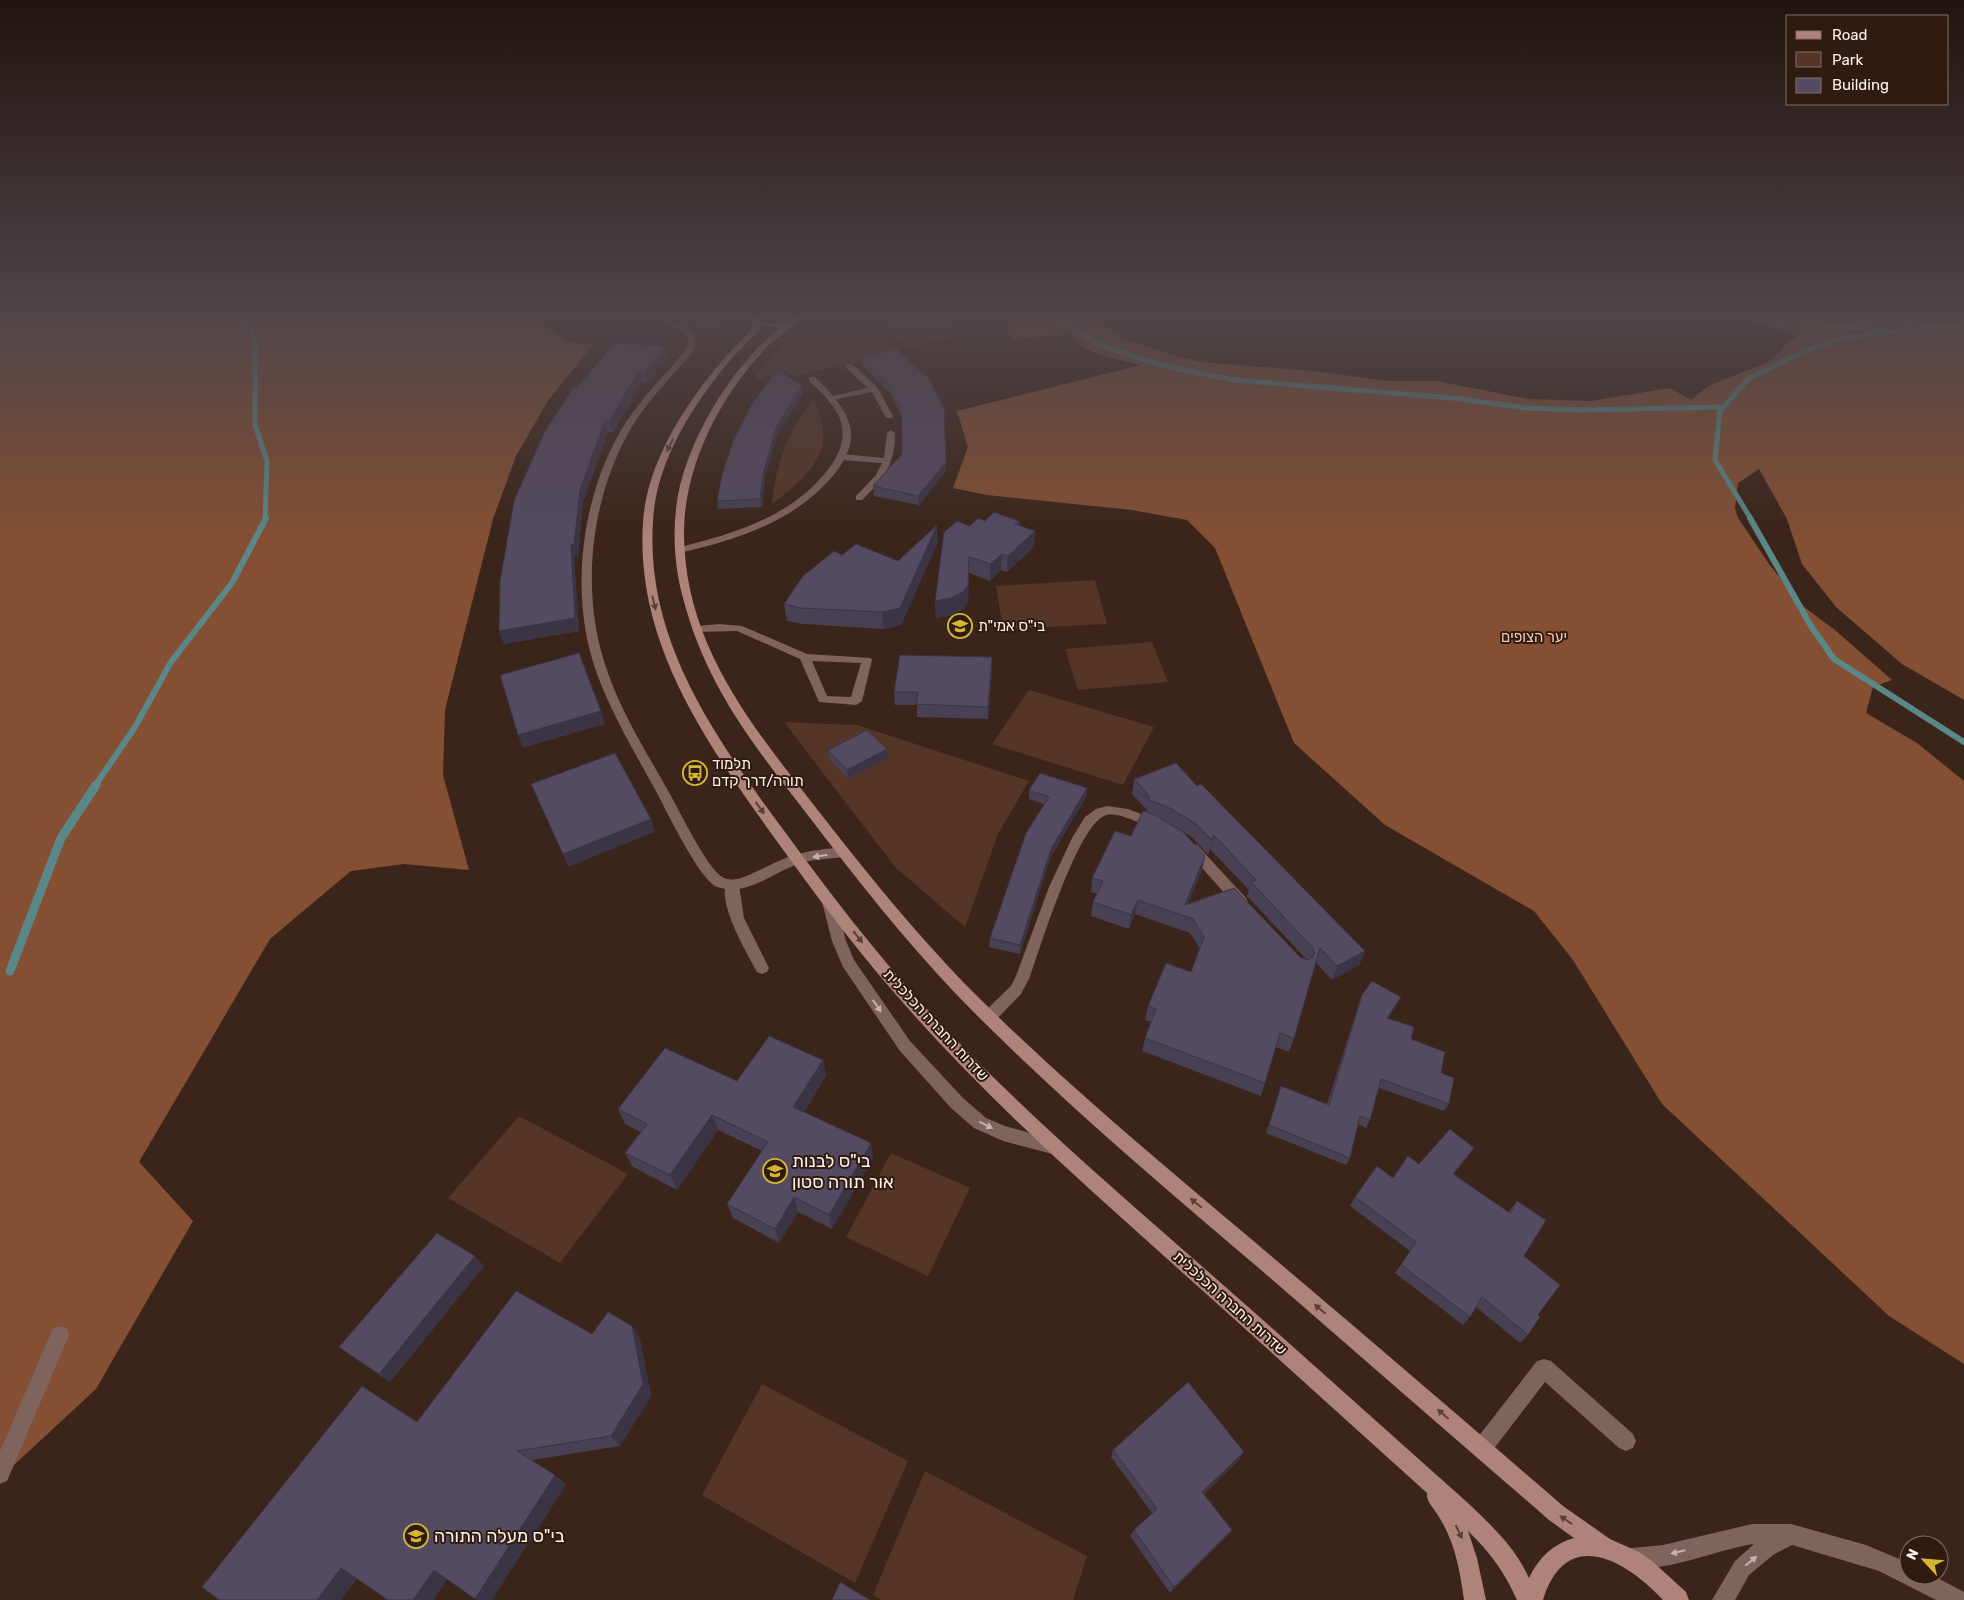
<svg xmlns="http://www.w3.org/2000/svg" width="1964" height="1600" viewBox="0 0 1964 1600" font-family="Rubik,Heebo,sans-serif">
<style>
.green{fill:#553525}
.forest{fill:#844f33}
.lines{fill:none;stroke-linecap:round;stroke-linejoin:round}
.stream-far2{stroke:#5a8888;stroke-width:5}
.stream-far1{stroke:#5a8888;stroke-width:6}
.stream{stroke:#5a8888;stroke-width:9}
.service{fill:#7f635d;fill-rule:evenodd}
.minor{fill:#7f635d;fill-rule:evenodd}
.secondary{fill:#ae8379;fill-rule:evenodd}
.wall{fill:#484053;fill-rule:evenodd}
.shaded-wall{fill:#3b3444}
.building{fill:#544a61;stroke:#3b3444}
.oneway{fill:#5c3f35}
.oneway2{fill:#c5b2ac}
.labels{text-anchor:middle;dominant-baseline:central;stroke-width:4;stroke-linejoin:round;paint-order:stroke}
.poi-label{font-size:15px;fill:#fef2ec;stroke:#301b10;text-anchor:start}
.park-label{font-size:15px;fill:#fcc9b0;stroke:#301b10}
.street-label{font-size:15px;fill:#fef2ec;stroke:#301b10}
.near-poi-label{font-size:18px;fill:#fef2ec;stroke:#301b10;text-anchor:start}
</style>
<rect width="100%" height="100%" fill="#3b2419"/>
<path class="green" d="M679 315H720L725 319 703 341 705 329Z
M897 315H946L959 336 908 347 884 323Z
M871 323 896 354 794 376 782 371 756 380V375L771 357 800 331Z
M814 399C819 413 824 425 823 441 822 464 789 492 772 504 775 466 789 428 814 399Z
M1095 580 1107 624 1003 629 996 586Z
M1152 642 1168 682 1078 690 1065 649Z
M1029 690 1154 727 1123 785 992 744Z
M784 722 857 725 1029 781 998 834 965 927 895 867Z
M519 1116 628 1174 560 1263 448 1198Z
M891 1153 970 1188 928 1276 846 1237Z
M762 1384 908 1461 855 1583 702 1495Z
M925 1471 1087 1556 1073 1600H882L873 1595Z"/>
<path class="forest" d="M0 315H531L568 342 593 345 549 399 516 456 493 519 445 710 443 775 469 870 404 864 351 871 270 939 139 1162 193 1221 96 1389 0 1478Z
M1010 315H1097L1098 320 1118 333 1122 338 1179 357 1202 362 1313 371 1389 381H1436L1529 399 1591 401 1670 388 1691 400 1710 385 1768 362 1781 351 1783 346 1798 335 1728 315H1812L1827 317 1835 315H1964V700L1902 664 1836 607 1802 564 1787 519 1759 469 1738 483 1735 508 1738 518 1769 564 1804 607 1835 630 1892 680 1873 687 1866 713 1917 743 1964 781V1364L1889 1316 1662 1104 1573 960 1534 911 1385 825 1294 743 1215 548 1187 520 1132 510 987 495 953 488 968 447 957 411 1141 365 1100 355 1081 346 1072 337 1073 334 1015 339 1008 333Z"/>
<g class="lines">
<path class="stream-far2" d="M242 315 255 341V425L267 461 265 519
M1051 315 1100 345 1165 366 1234 380 1453 398 1526 408 1581 410 1724 407
M1773 315 1825 325 1880 330
M1751 519 1715 460 1720 411 1748 379 1803 352 1836 340 1886 332 1964 325"/>
<path class="stream-far1" d="M1750 518 1811 626 1834 659 1964 742
M95 786 135 727 171 662 232 583 266 518"/>
<path class="stream" d="M10 971 61 838 96 785"/>
<path class="service" d="M879 315H887L879 322H873V318Z
M846 364H852L877 387 893 416 892 418H886L872 392 828 401V397L868 388 846 368Z
M891 430 895 433C895 464 885 478 862 500H856V496L876 475 882 463 841 460 837 457 841 454 884 458 887 433Z
M719 624 742 626 807 654 871 658 872 660 862 701 856 705 819 702 800 659 737 631 698 632 693 629 698 626ZM812 661 861 663 851 697 827 696Z
M1107 806 1128 809 1160 821 1161 824 1160 827 1155 829C1142 825 1117 810 1104 816 1077 828 1041 946 1030 977L1021 994 994 1022 989 1023 984 1022 982 1017 984 1012 1011 986 1016 976 1049 887 1072 838 1085 817 1096 809Z
M1192 843 1197 845 1246 898 1248 902 1246 906 1241 907 1236 906 1187 851 1185 848 1187 845Z
M732 880 737 881 739 885 744 918 769 968 767 972 762 974 757 972C747 953 716 902 727 881Z
M829 897 834 898 836 902 846 941 854 960 910 1041 963 1098 986 1118 1005 1126 1062 1142 1064 1147 1062 1152 1056 1155 1003 1141 974 1128 951 1108 900 1051 843 967 832 941 822 902 824 898Z
M60 1326 67 1328 69 1335 7 1481 0 1484V1451L53 1328Z
M1544 1359 1551 1361 1633 1434 1636 1441 1633 1448 1626 1451 1619 1448 1545 1382 1489 1455 1482 1458 1475 1455 1472 1448 1475 1441 1537 1361Z"/>
<path class="minor" d="M654 315H663L693 332 696 343 693 352C672 376 650 398 633 425 590 496 579 594 608 673 622 713 645 750 666 787 677 805 707 870 724 878 734 882 745 877 753 873 767 867 780 859 795 855 810 850 827 849 843 847L848 849 850 852 848 855 843 857C829 859 812 859 798 864 772 873 747 897 717 887 700 880 668 814 658 795 637 756 613 717 597 674 568 595 581 493 626 422 643 396 666 374 686 350L688 343 687 335Z
M809 377H815C829 391 845 406 850 426 854 443 846 459 836 472 797 521 739 539 680 553L677 552V548C732 534 789 518 826 472 839 456 847 439 840 419 834 404 821 392 809 381Z
M1752 1524H1791L1866 1545 1909 1563V1575H1932L1964 1592V1600H1936L1879 1571 1792 1545 1773 1555 1749 1575 1735 1600H1712L1735 1561 1754 1544C1721 1548 1653 1578 1624 1565L1621 1558 1624 1551 1631 1548 1663 1545Z"/>
<path class="secondary" d="M750 315H758V319C782 332 788 315 806 315 796 327 781 333 769 345 722 392 685 463 684 530 683 645 754 728 820 813 866 872 913 930 965 984 1063 1083 1171 1171 1277 1261 1373 1342 1468 1424 1563 1506L1610 1539 1639 1552 1652 1561 1686 1592 1689 1600H1663C1626 1560 1566 1525 1543 1600H1517C1505 1573 1490 1552 1468 1531L1477 1558 1486 1600H1464C1460 1571 1455 1542 1439 1517 1435 1509 1426 1502 1427 1493 1343 1417 1259 1341 1174 1265 1079 1180 982 1094 898 997 853 946 813 891 773 836 706 742 635 643 643 522 647 463 684 406 721 362 731 350 742 340 752 329ZM759 325 779 328C732 367 690 435 678 495 672 529 674 565 683 598 707 690 757 749 813 822 858 881 904 939 955 993 1051 1092 1156 1181 1261 1270 1357 1353 1453 1437 1549 1520L1574 1538C1553 1544 1538 1558 1529 1578 1515 1547 1492 1526 1468 1503 1386 1430 1304 1356 1221 1283 1120 1194 1016 1106 924 1006 874 951 829 892 785 832 717 740 645 642 653 521 656 463 691 408 727 364 737 352 748 342 759 331Z"/>
</g>
<path class="wall" d="M897 349 946 471 919 505 874 496 873 486 902 454V418L891 394 862 365V356Z
M667 357 647 383H642L613 432H608L583 502 578 557H574L579 631 504 644 577 387Z
M803 393 777 436 765 477 762 507 718 509 717 501Z
M985 521H1019V525L1034 547 1007 572 1001 570 990 581 969 573 968 602 963 609 952 615 936 618 935 601 970 526Z
M938 542 901 625 884 629 803 624 787 621 784 604 842 555 898 561Z
M992 670 988 719 917 717V705H895L894 692Z
M887 749 888 758 848 778 829 759 828 750Z
M1134 779 1197 786 1365 951 1359 965 1332 980 1316 963 1294 1038 1289 1052 1276 1047 1261 1096 1142 1051 1145 1038 1151 1022 1145 1020 1148 1006 1191 972 1200 949 1190 933 1135 914 1129 929 1091 916 1093 902 1097 894 1091 892 1092 878 1131 836 1146 812 1147 810 1132 794ZM1161 819 1192 837 1208 855 1210 849 1249 890 1247 896 1307 960 1300 957 1188 904 1202 870Z
M1087 788 1086 797 1050 858 1020 954 989 947 990 938 1044 804 1029 799V790Z
M1362 995 1397 1005 1388 1018 1411 1039 1441 1073 1449 1104 1444 1111 1379 1088 1370 1120 1366 1128 1358 1124 1350 1158 1346 1165 1266 1133 1281 1086 1327 1104 1359 1003Z
M823 1060 826 1076 804 1112 873 1158 832 1229 798 1212 779 1243 733 1218 727 1204 762 1151 718 1130 677 1190 633 1167 625 1153 641 1132 625 1124 618 1109Z
M1474 1148 1454 1174 1508 1212 1517 1201 1524 1256 1538 1315 1528 1335 1520 1343 1476 1307 1470 1317 1463 1325 1395 1273 1410 1251 1350 1206 1355 1197 1419 1164Z
M484 1266 390 1382 351 1356 339 1347Z
M632 1326 640 1339 651 1396 620 1446 532 1460 555 1475 566 1485 447 1579 433 1600H388L357 1578 341 1600H219L592 1334Z
M1113 1450 1239 1460 1204 1494 1232 1530 1227 1536 1170 1593 1130 1536 1134 1530 1152 1513 1111 1457Z"/>
<path class="shaded-wall" d="M665 346 667 357 647 383 645 372Z
M639 371 642 383 613 432 610 420Z
M802 385 803 393 777 436 765 477 762 507 760 499 764 470 776 428Z
M605 420 608 432 583 502 578 557H574L579 631 504 644 499 631 571 545 580 490Z
M946 462V471L919 505 918 496Z
M937 525 938 542 901 625 884 629 882 612Z
M1035 531 1034 547 1007 572 1008 556Z
M1002 554 1001 570 990 581V564Z
M969 557 968 602 963 609 952 615 936 618 935 601Z
M992 657V670L988 719V707Z
M601 711 605 724 523 748 518 735Z
M887 749 888 758 848 778 847 770Z
M1087 788 1086 797 1050 858 1020 954V945L1051 849Z
M651 819 655 832 568 867 563 854Z
M1214 835 1210 849 1208 855 1212 840Z
M1205 856 1202 870 1184 915 1185 905Z
M1138 900 1135 914 1129 929 1131 915Z
M1365 951 1359 965 1332 980 1337 966Z
M1401 997 1397 1005 1383 1025 1387 1018Z
M823 1060 826 1076 797 1122 793 1107Z
M712 1115 718 1130 677 1190 670 1175Z
M871 1143 873 1158 832 1229 829 1215Z
M1474 1148 1468 1157 1447 1183 1453 1174Z
M794 1197 798 1212 779 1243 775 1229Z
M475 1256 484 1266 390 1382 379 1374Z
M632 1326 640 1339 651 1396 620 1446 611 1436Z
M1244 1452 1239 1460 1198 1499 1202 1492Z
M555 1475 566 1485 492 1600H478L475 1599Z
M1232 1530 1227 1536 1170 1593 1174 1587Z
M341 1568 359 1575 341 1600H317Z
M434 1570 449 1577 433 1600H413Z"/>
<path class="building" d="M615 343 665 346 645 372 639 371 610 420H605L580 490 574 545H571L575 618 499 631 500 581 514 501 545 431 574 387H577Z
M897 349 929 379 944 408 946 462 918 496 873 486 902 454V411L890 385 862 356Z
M778 370 802 385 776 428 764 470 760 499 717 501 722 475 734 439 752 404Z
M994 512 1019 521 1015 524 1035 531 1008 556 1002 554 990 564 969 557 968 585 963 592 951 598 935 601 944 532 957 521 970 526 978 518 985 521Z
M937 525 900 608 882 612 800 608 784 604 803 576 834 551 842 555 856 544 898 561Z
M579 653 601 711 518 735 500 675Z
M900 655 992 657 988 707 916 704 918 692H894Z
M867 730 887 749 847 770 828 750Z
M615 753 651 819 563 854 531 784Z
M1176 763 1197 786 1201 784 1365 951 1337 966 1320 948 1294 1038 1280 1033 1265 1083 1145 1038 1156 1009 1148 1006 1166 963 1191 972 1204 937 1193 919 1138 900 1131 915 1093 902 1103 881 1092 878 1115 831 1131 836 1143 811 1155 815 1183 832 1205 856 1185 905 1234 888 1300 957 1307 960 1312 958 1315 953 1312 947 1251 882 1256 880 1214 835 1212 840 1195 823 1166 806 1148 800 1150 797 1134 779Z
M1040 773 1087 788 1051 849 1020 945 990 938 1026 833 1049 797 1029 790Z
M1372 981 1401 997 1387 1018 1414 1027 1411 1039 1445 1052 1441 1073 1454 1078 1449 1104 1381 1079 1370 1120 1360 1116 1350 1158 1269 1125 1281 1086 1329 1105 1362 995Z
M769 1036 823 1060 793 1107 871 1143 829 1215 794 1197 775 1229 727 1204 768 1142 712 1115 670 1175 625 1153 647 1124 618 1109 665 1048 737 1081Z
M1450 1129 1474 1148 1453 1174 1510 1213 1517 1201 1546 1220 1524 1256 1560 1285 1538 1315 1540 1317 1528 1335 1482 1297 1470 1317 1401 1265 1416 1242 1355 1197 1377 1166 1393 1178 1408 1156 1419 1164Z
M437 1233 475 1256 379 1374 339 1347Z
M516 1291 592 1334 608 1312 632 1326 643 1384 611 1436 517 1451 555 1475 475 1599 434 1570 413 1600H388L341 1568 317 1600H219L202 1587 362 1386 417 1422Z
M1188 1382 1244 1452 1202 1492 1232 1530 1174 1587 1134 1530 1157 1509 1113 1450Z
M840 1582 870 1600H832Z"/>
<defs><path id="oneway-solid" d="M-6-.8H1V-3.2L6.5 0L1 3.2V.8H-6Z" transform="scale(1.25)"/></defs>
<g class="oneway">
<use href="#oneway-solid" transform="translate(670 445) rotate(116)"/>
<use href="#oneway-solid" transform="translate(654 603) rotate(77)"/>
<use href="#oneway-solid" transform="translate(760 808) rotate(54)"/>
<use href="#oneway-solid" transform="translate(858 937) rotate(52)"/>
<use href="#oneway-solid" transform="translate(1196 1203) rotate(-140)"/>
<use href="#oneway-solid" transform="translate(1320 1309) rotate(-140)"/>
<use href="#oneway-solid" transform="translate(1443 1414) rotate(-139)"/>
<use href="#oneway-solid" transform="translate(1566 1520) rotate(-145)"/>
<use href="#oneway-solid" transform="translate(1459 1532) rotate(63)"/>
</g>
<g class="oneway2">
<use href="#oneway-solid" transform="translate(820 856) rotate(171)"/>
<use href="#oneway-solid" transform="translate(877 1006) rotate(55)"/>
<use href="#oneway-solid" transform="translate(986 1125) rotate(27)"/>
<use href="#oneway-solid" transform="translate(1678 1552) rotate(167)"/>
<use href="#oneway-solid" transform="translate(1751 1561) rotate(-40)"/>
</g>
<linearGradient id="sky" x2="0" y2="1"><stop stop-color="#20140e"/><stop offset="0.58" stop-color="#4f4549"/><stop offset="1" stop-color="#4f4549" stop-opacity="0"/></linearGradient>
<rect width="1964" height="539" fill="url(#sky)"/>
<defs>
<symbol id="school-ring" viewBox="-11 -11 22 22"><circle r="9.5" fill="#301b10" stroke="#d4b635" stroke-width="1.5"/><path d="M0-5L7-2L0 1L-7-2ZM-4 1L0 2.5L4 1V4Q0 6-4 4Z" fill="#d4b635"/></symbol>
<symbol id="bus-ring" viewBox="-11 -11 22 22"><circle r="9.5" fill="#301b10" stroke="#d4b635" stroke-width="1.5"/><path d="M-5-6H5V4H4V6H2V4H-2V6H-4V4H-5ZM-3.5-4V0h7V-4ZM-3.5 1.2v1.5H-2V1.2ZM2 1.2v1.5H3.5V1.2Z" fill="#d4b635"/></symbol>
</defs>
<g fill-rule="evenodd">
<use href="#school-ring" x="946" y="612" width="28" height="28"/>
<use href="#bus-ring" x="681" y="759" width="28" height="28"/>
<use href="#school-ring" x="761" y="1157" width="28" height="28"/>
<use href="#school-ring" x="402" y="1522" width="28" height="28"/>
</g>
<g class="labels">
<g class="poi-label">
<text x="978" y="626">בי"ס אמי"ת</text>
<text x="712" y="764">תלמוד<tspan x="712" dy="17">תורה/דרך קדם</tspan></text>
</g>
<g class="park-label">
<text x="1534" y="637">יער הצופים</text>
</g>
<g class="street-label">
<text transform="translate(936 1025) rotate(47)">שדרות החברה הכלכלית</text>
<text transform="translate(1230 1303) rotate(42)">שדרות החברה הכלכלית</text>
</g>
<g class="near-poi-label">
<text x="792" y="1161">בי"ס לבנות<tspan x="792" dy="21">אור תורה סטון</tspan></text>
<text x="434" y="1536">בי"ס מעלה התורה</text>
</g>
</g>
<rect x="1786" y="15" width="162" height="90" fill="#301b10" stroke="#827168"/>
<rect x="1796" y="31" width="25" height="8" fill="#ae8379" stroke="#827168"/>
<text x="1832" y="40" font-size="15" fill="#fef2ec">Road</text>
<rect x="1796" y="52" width="25" height="15" fill="#553525" stroke="#827168"/>
<text x="1832" y="65" font-size="15" fill="#fef2ec">Park</text>
<rect x="1796" y="78" width="25" height="15" fill="#544a61" stroke="#827168"/>
<text x="1832" y="90" font-size="15" fill="#fef2ec">Building</text>
<g transform="translate(1924 1560) rotate(296)"><circle r="24" fill="#301b10" stroke="#827168"/>
<path d="M0-4L9 19L0 12L-9 19Z" fill="#d4b635"/>
<text y="-8" font-size="14" font-weight="bold" text-anchor="middle" fill="#fef2ec">N</text>
</g>
</svg>
